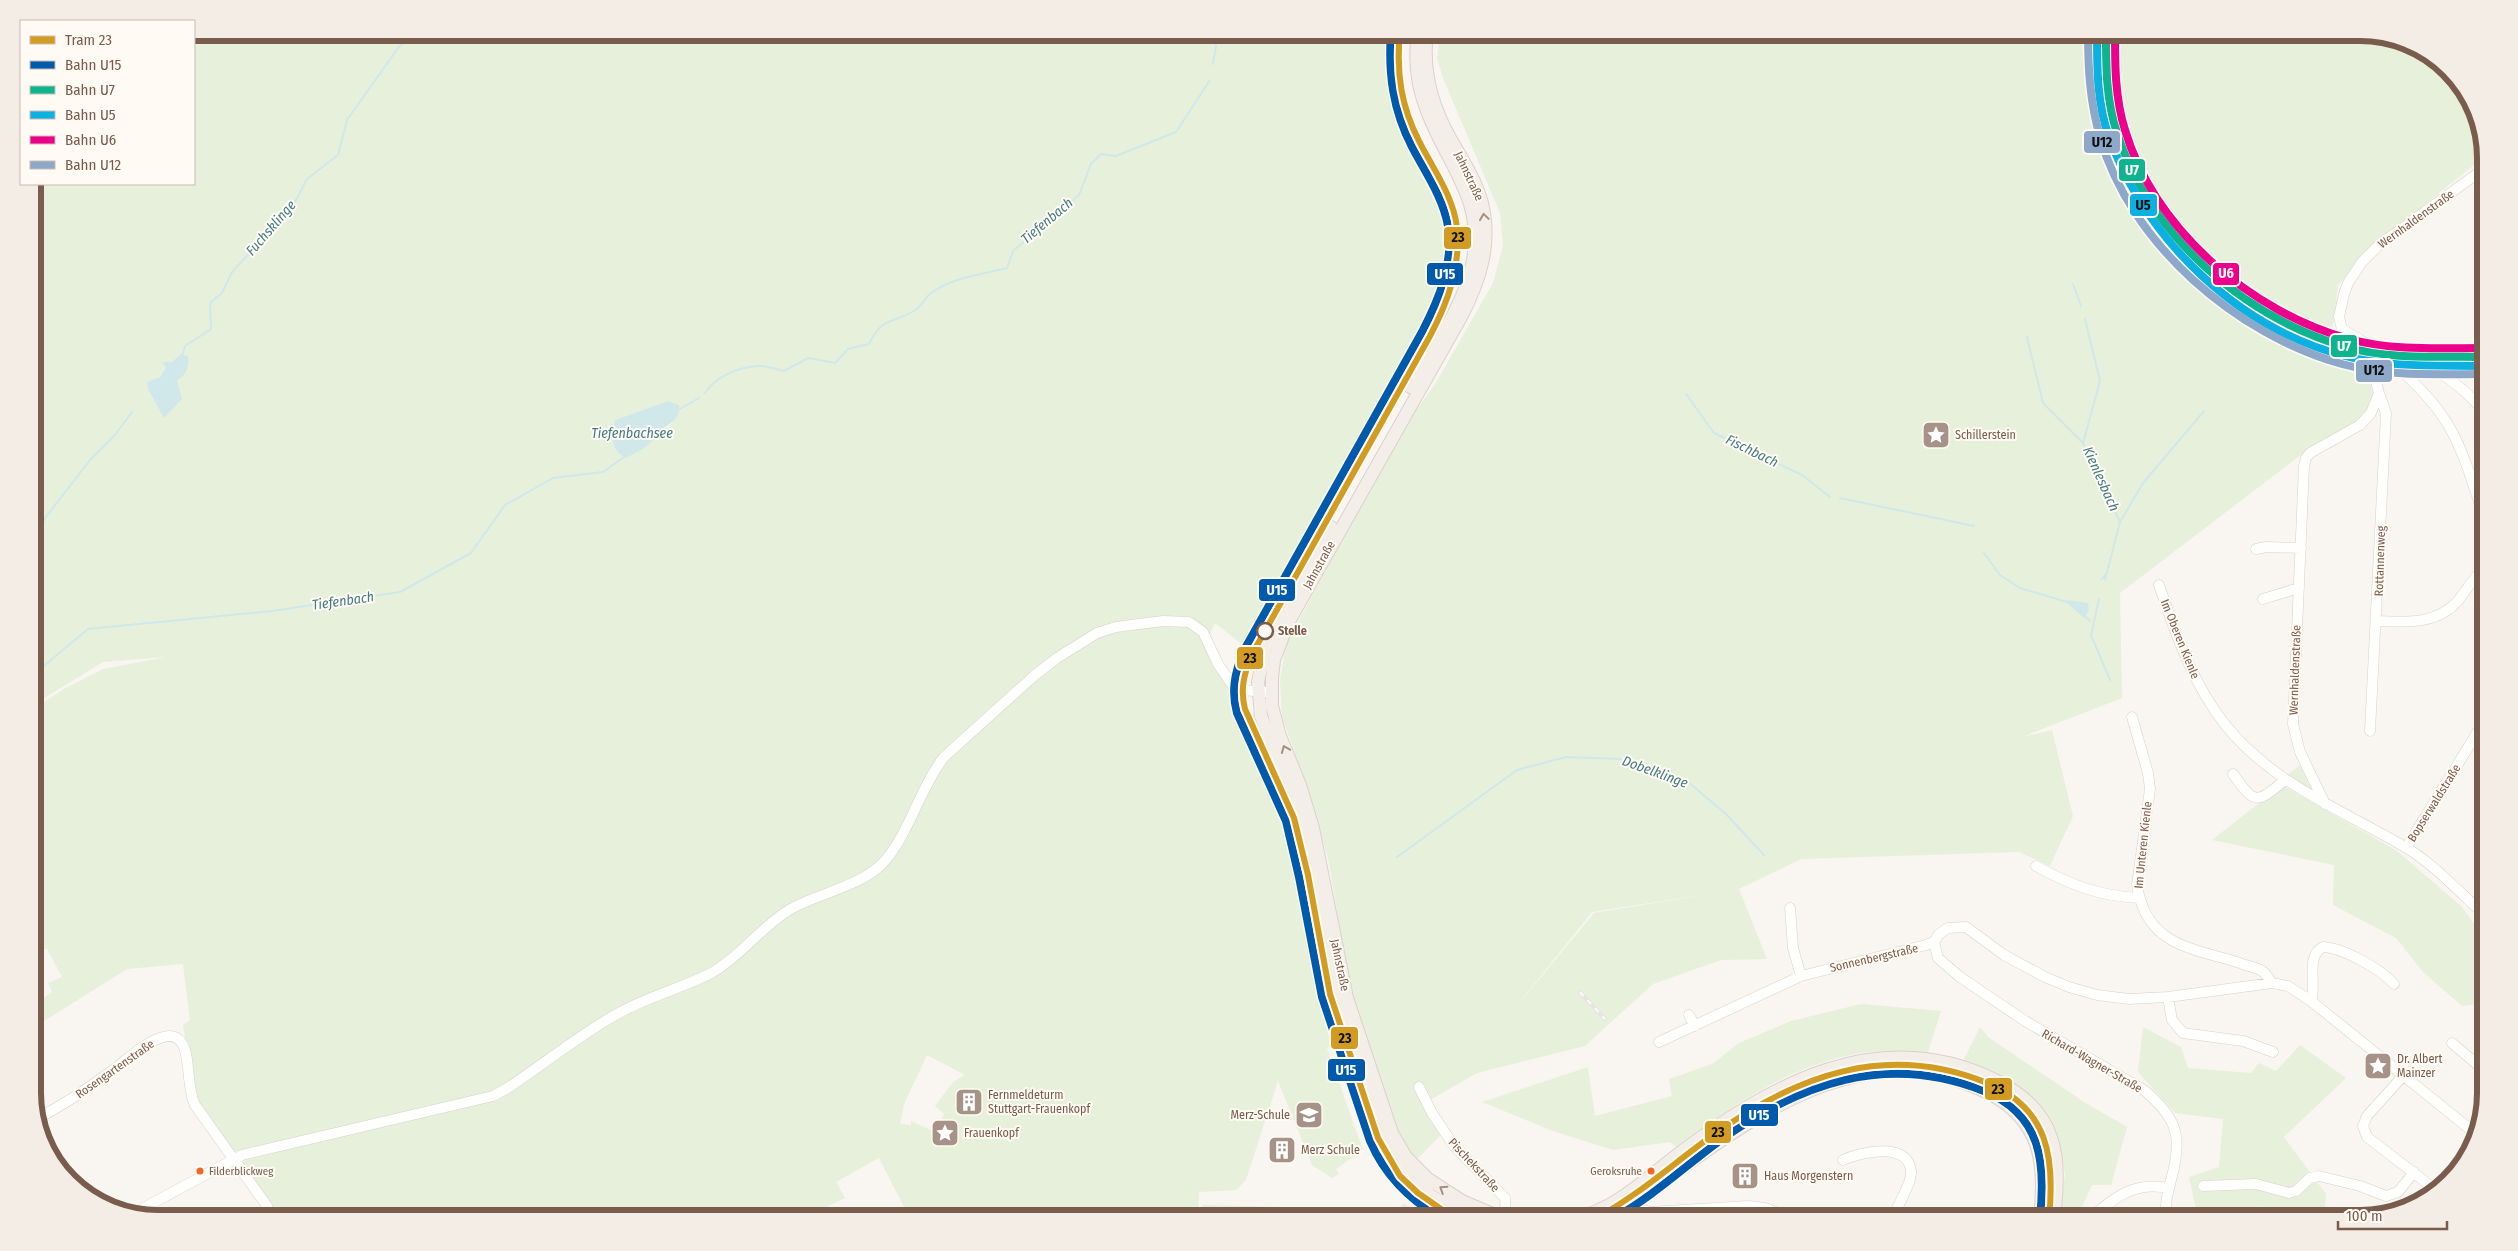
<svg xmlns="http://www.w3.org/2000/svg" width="2518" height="1251" viewBox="0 0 2518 1251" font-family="'Fira Sans Condensed',sans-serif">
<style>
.green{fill:#e7f0db;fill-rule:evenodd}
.water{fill:#d0e8ea}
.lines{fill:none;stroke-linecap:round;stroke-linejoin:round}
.stream{stroke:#d0e8ea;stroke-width:2}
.minor-casing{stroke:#d7d1cb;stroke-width:11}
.major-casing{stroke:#dad1cc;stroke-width:14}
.minor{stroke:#fefefd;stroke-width:10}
.major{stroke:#f3eee8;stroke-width:12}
.rail-casing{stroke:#e6e3e7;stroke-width:4}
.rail{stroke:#fffaf3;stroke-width:2;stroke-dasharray:5.5;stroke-linecap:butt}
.rail-1-casing{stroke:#fffaf3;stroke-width:11}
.rail-2-casing{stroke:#fffaf3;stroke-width:11}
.rail-3-casing{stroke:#fffaf3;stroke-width:11}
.rail-4-casing{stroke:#fffaf3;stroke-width:11}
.rail-5-casing{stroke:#fffaf3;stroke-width:11}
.rail-1{stroke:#005aab;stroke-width:8}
.rail-2{stroke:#0eb48d;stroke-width:8}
.rail-3{stroke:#0cb1e2;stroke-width:8}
.rail-4{stroke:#ec008c;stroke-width:8}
.rail-5{stroke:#8ea8ca;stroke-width:8}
.tram-1-casing{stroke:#fffaf3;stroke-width:10}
.tram-1{stroke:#d29c22;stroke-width:6}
.oneway{stroke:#a48f83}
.stop-dot{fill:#fffaf3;stroke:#7a5c4d;stroke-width:2.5}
.bus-dot{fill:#f26522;stroke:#fffaf3;stroke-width:2}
.labels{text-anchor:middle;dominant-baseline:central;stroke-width:4;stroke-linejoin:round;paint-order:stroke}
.bus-label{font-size:11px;fill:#7a5c4d;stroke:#fffaf3;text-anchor:start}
.street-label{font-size:12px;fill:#7a5c4d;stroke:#fffaf3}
.poi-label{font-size:12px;fill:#7a5c4d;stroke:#fffaf3;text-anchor:start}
.stop-label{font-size:12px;font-weight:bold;fill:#7a5c4d;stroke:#fffaf3;text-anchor:start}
.water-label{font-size:14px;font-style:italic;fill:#437c86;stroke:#fffaf3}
.rim{fill:none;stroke:#7a5c4d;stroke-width:6}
.line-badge{stroke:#fffaf3;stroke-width:2}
.badge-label{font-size:14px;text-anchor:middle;font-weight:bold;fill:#fff}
.pale-badge-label{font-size:14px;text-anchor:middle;font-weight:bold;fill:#111}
</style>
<rect width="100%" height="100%" fill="#f9f5f0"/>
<path class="green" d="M2360 32 2415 45 2464 88 2485 150V156L2377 243 2338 285 2332 333 2362 350 2373 394 2368 409 2358 422 2310 448 2120 593 2122 698 2022 737 2052 730 2073 816 2050 866 2019 852 1801 859 1739 889 1767 959 1721 960 1653 984 1585 1046 1477 1073 1423 1104 1441 1135 1417 1159 1404 1146 1350 992 1329 863 1312 801 1282 717 1280 680 1286 644 1404 426 1434 386 1493 283 1503 246 1500 213 1443 78 1437 58 1440 33ZM1708 894 1594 913 1507 1018 1592 912Z
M194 33H1394L1392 101 1405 144 1444 220 1448 237 1447 271 1442 291 1244 646 1215 623 1204 647 1229 677 1238 711 1282 805 1302 890 1317 966 1338 1043 1327 1048 1363 1150 1336 1169 1339 1174 1332 1178 1312 1165 1278 1081 1246 1180 1236 1190 1199 1192 1198 1218H901L908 1215 879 1158 836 1182 845 1198 804 1218H280L241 1171C242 1162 246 1159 238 1151L229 1152 195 1105 183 1025 190 1020 183 964 127 969 33 1028V982L41 1000 52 992 48 983 62 977 47 949 33 950V709L64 689 103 669 166 657 103 662 33 705V184H194ZM163 362H172L160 410 148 382 160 377 166 367ZM668 401 680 409 671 425 659 431 654 440 636 452 612 434 615 420ZM927 1055 965 1075 953 1082 935 1106 944 1114 935 1132 911 1121V1125L900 1124 904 1104Z
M2300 765 2315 797 2282 779Z
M2282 785 2397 851 2461 906 2476 926 2485 962V1003L2462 1006 2423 972 2396 938 2333 905 2334 865 2212 840Z
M1861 1004 1941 1011 1928 1052C1905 1053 1878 1050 1855 1054 1787 1067 1731 1107 1676 1147L1670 1142 1613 1150 1553 1131 1482 1102 1588 1067 1595 1116 1672 1096 1669 1079 1712 1064 1739 1043 1791 1021Z
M1980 1027 1988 1037 2084 1102 2127 1127 2111 1185H2092L2077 1218 2060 1215 2065 1174 2056 1131 2041 1108 2011 1082 1963 1061Z
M2143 1027 2181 1047 2188 1068 2251 1073 2259 1063 2276 1071 2300 1045 2346 1078 2284 1137 2326 1194 2324 1218H2280L2263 1206 2258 1218H2208L2196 1209 2189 1177 2219 1167 2223 1119 2175 1113 2138 1072Z
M1404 1203 1422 1217 1424 1218H1386L1392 1217Z
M1202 1205 1277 1207V1218H1202Z"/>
<path class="water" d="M181 354 188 356C189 367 187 375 177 380L182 399 164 418 148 389 147 382 160 377 166 367 162 362H172Z
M668 401 679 405C681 421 667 424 659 432 657 433 657 436 655 438 649 447 635 453 626 458 610 450 611 435 615 420Z
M2067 600 2088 603 2089 610 2084 618 2066 602Z"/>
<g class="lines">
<path class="stream" d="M1213 64 1216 46 1213 32
M2073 284 2081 306
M2085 319 2100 381 2083 443 2120 522 2105 580
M2027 337 2043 403 2083 443
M182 357 185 346 211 329 210 303 222 293 232 272 293 206 307 179 338 155 347 120 398 48 414 32
M705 393C716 376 737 368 757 366 765 365 776 369 784 371L808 358 835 363 848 349 869 344C883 316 890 325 914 311 921 307 924 299 930 294 950 278 983 274 1007 268L1013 251 1079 195 1091 164 1101 154 1116 156 1176 132 1210 80
M1686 394 1714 433 1802 475 1830 497
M680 409 699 398
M1840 498 1974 526
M2120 522 2143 483 2204 411
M33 550 45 518 90 460 115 435 132 412
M1984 553 2000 575 2020 588 2067 602
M2102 579 2106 574
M2099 599 2091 635 2110 680
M2084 615 2090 621
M33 675 88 629 272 611 400 592 471 553 505 505 553 478 603 472 624 457
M1397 857 1517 770 1566 757 1620 759 1687 781 1726 814 1764 855"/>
<defs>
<path id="minor" d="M2485 168 2379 245 2362 262 2348 283 2344 294 2339 317 2342 329C2382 351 2429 390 2451 430 2466 457 2475 491 2485 520
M2372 346C2413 351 2460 381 2485 413
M2256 549 2266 547 2301 548
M2159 585C2176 635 2193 685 2227 727 2275 785 2342 810 2405 847 2434 864 2460 893 2485 915
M2263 599 2299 588
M2377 621C2407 622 2436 625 2458 601 2467 589 2474 577 2485 567
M2132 717 2148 773 2150 789 2137 885C2146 946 2192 948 2240 963 2246 966 2256 967 2262 971 2266 973 2269 979 2272 983
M2370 731 2386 413 2379 393
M2233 774C2255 805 2256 804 2285 780
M2325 804 2300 752 2293 724 2304 466 2306 458 2310 453 2360 425 2371 413 2379 393 2374 374 2371 345
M2406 848 2485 720
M2036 866C2071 885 2099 896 2139 898
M1790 908 1793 948 1801 976
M1934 942 1938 958 1960 977 2025 1021 2144 1090C2178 1119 2183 1137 2171 1180 2168 1192 2164 1206 2167 1218
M2168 997 2172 1020 2183 1033 2243 1041 2273 1052
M2311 1001C2317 986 2305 955 2323 947 2343 948 2381 969 2394 984
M1689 1015 1695 1026
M1659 1042 1801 976 1926 945 1934 942 1939 934 1948 928 1966 927 2004 955 2045 977 2069 987 2097 995 2129 999 2168 997 2272 983 2288 986 2311 1001 2476 1134
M2452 1043 2485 1071
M2403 1076 2367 1116 2363 1126 2367 1137 2436 1190
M1419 1087 1432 1113 1454 1146 1505 1198 1506 1218
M38 1118C65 1104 89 1088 113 1070 128 1059 143 1044 160 1038 168 1035 176 1035 181 1042 191 1054 186 1087 195 1105L267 1206 266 1210 253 1218
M1843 1160C1861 1152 1908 1141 1911 1171 1912 1179 1907 1187 1904 1194 1900 1202 1897 1211 1891 1218
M2203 1186 2256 1184 2289 1193 2296 1191 2310 1178 2319 1176 2360 1186 2386 1196 2398 1192 2414 1172
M1627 1204 1649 1212 1749 1206 1765 1208 1792 1218
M134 1213 242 1155 493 1096 506 1089C543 1065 580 1034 619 1013 649 996 683 988 713 972 742 955 761 927 789 910 818 893 856 888 881 865 908 838 919 789 944 757L1035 675 1057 658 1097 633 1116 627 1163 621 1189 622 1203 632 1218 664 1233 686 1242 690 1266 692
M2090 1218C2116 1197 2133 1181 2169 1188"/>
<path id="major" d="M1427 32C1422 70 1432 106 1450 138 1462 159 1476 180 1482 203 1492 244 1480 281 1461 317L1288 623 1274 660 1272 678V706L1280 736 1300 785 1313 828 1347 998 1392 1133 1406 1157 1428 1179 1462 1201 1502 1218
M1410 387C1431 351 1464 306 1472 265 1486 200 1448 167 1427 111 1417 86 1414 59 1418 32
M1331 527 1277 624 1265 649 1258 682 1261 716 1305 830 1335 990 1384 1136 1398 1162 1412 1179 1431 1196 1469 1218
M1575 1218C1614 1210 1646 1179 1677 1155 1771 1084 1880 1022 1997 1081 2059 1112 2061 1157 2054 1218
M1611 1218C1635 1205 1657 1186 1679 1170 1771 1104 1873 1035 1988 1093 2042 1120 2046 1165 2040 1218"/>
</defs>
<use href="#minor" class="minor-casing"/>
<use href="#major" class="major-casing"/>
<use href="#minor" class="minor"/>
<use href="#major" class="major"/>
<defs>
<path id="rail" d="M1580 992 1605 1019"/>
</defs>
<use href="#rail" class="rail-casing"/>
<use href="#rail" class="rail"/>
<defs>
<path id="rail-1" d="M1391 32C1388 74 1393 110 1412 147 1425 172 1443 197 1448 226 1454 264 1439 299 1422 332L1243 652C1235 673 1231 691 1237 713L1286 821 1299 877 1322 997 1370 1141C1385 1176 1408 1197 1439 1218
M1614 1218C1652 1197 1683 1168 1718 1142 1799 1083 1887 1052 1984 1091 2041 1114 2046 1162 2040 1217"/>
<path id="rail-2" d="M2106 32C2106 67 2106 100 2117 133 2150 236 2244 317 2346 347 2390 360 2439 356 2485 357"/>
<path id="rail-3" d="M2097 32C2097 68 2097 104 2109 137 2147 241 2238 328 2345 356 2391 368 2438 365 2485 366"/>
<path id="rail-4" d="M2115 32C2115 66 2115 98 2125 130 2155 230 2251 312 2349 339 2393 351 2440 348 2485 348"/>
<path id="rail-5" d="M2088 32C2088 69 2090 102 2100 137 2130 244 2237 335 2342 364 2388 377 2437 374 2485 374"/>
</defs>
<use href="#rail-1" class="rail-1-casing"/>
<use href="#rail-2" class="rail-2-casing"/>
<use href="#rail-3" class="rail-3-casing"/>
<use href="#rail-4" class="rail-4-casing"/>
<use href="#rail-5" class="rail-5-casing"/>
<use href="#rail-1" class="rail-1"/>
<use href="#rail-2" class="rail-2"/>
<use href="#rail-3" class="rail-3"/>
<use href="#rail-4" class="rail-4"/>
<use href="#rail-5" class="rail-5"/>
<defs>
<path id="tram-1" d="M1400 32C1396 73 1401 107 1420 143 1434 170 1453 196 1457 227 1461 266 1448 302 1430 336L1251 656C1244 675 1240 689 1245 709L1294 818 1308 875 1330 994 1378 1138 1400 1176 1418 1193 1454 1218
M1596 1218C1639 1195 1674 1163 1713 1135 1797 1075 1887 1042 1987 1083 2049 1108 2055 1159 2049 1218"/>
</defs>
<use href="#tram-1" class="tram-1-casing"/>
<use href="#tram-1" class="tram-1"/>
</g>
<defs><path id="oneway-chevron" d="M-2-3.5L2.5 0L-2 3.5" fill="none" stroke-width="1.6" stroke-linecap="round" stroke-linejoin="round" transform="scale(1.25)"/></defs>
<g class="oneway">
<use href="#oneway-chevron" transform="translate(1484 217) rotate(-98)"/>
<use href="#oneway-chevron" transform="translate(1285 749) rotate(-112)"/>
<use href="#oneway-chevron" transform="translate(1443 1189) rotate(-147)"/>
</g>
<defs>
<symbol id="sight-square" viewBox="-11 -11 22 22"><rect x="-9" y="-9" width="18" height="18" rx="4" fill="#a69286" stroke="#fffaf3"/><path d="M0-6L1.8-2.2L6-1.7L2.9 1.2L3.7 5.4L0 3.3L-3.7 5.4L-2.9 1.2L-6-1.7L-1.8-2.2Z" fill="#fff"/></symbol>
<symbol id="building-square" viewBox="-11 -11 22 22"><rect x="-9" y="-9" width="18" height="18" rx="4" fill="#a69286" stroke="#fffaf3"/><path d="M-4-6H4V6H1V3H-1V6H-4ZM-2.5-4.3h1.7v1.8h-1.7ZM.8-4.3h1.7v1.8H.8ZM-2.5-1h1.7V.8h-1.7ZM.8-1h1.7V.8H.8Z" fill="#fff"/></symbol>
<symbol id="school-square" viewBox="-11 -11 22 22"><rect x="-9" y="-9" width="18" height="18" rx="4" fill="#a69286" stroke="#fffaf3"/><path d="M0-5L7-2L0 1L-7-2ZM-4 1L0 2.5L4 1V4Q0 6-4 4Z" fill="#fff"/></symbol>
</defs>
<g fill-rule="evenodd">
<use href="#sight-square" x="1920" y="419" width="32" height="32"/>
<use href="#sight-square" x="2362" y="1050" width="32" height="32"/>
<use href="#building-square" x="953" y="1086" width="32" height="32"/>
<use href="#school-square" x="1293" y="1099" width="32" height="32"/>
<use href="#sight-square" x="929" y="1117" width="32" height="32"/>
<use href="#building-square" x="1266" y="1134" width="32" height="32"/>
<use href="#building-square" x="1729" y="1160" width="32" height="32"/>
</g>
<circle class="stop-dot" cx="1265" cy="631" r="8"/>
<g class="bus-dot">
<circle cx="200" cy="1171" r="4.5"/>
<circle cx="1651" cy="1171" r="4.5"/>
</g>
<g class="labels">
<g class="bus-label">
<text x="209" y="1171">Filderblickweg</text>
<text x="1642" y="1171" text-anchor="end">Geroksruhe</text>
</g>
<g class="street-label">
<text transform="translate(1469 176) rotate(65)">Jahnstraße</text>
<text transform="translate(2416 219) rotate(-36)">Wernhaldenstraße</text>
<text transform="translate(2380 561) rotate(-88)">Rottannenweg</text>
<text transform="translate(1319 565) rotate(-61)">Jahnstraße</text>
<text transform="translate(2180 639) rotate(68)">Im Oberen Kienle</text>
<text transform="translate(2295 670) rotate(-88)">Wernhaldenstraße</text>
<text transform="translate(2434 803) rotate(-58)">Bopserwaldstraße</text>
<text transform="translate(2143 845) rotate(-84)">Im Unteren Kienle</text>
<text transform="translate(1874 958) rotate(-13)">Sonnenbergstraße</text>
<text transform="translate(1340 965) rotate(78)">Jahnstraße</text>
<text transform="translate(2092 1061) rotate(30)">Richard-Wagner-Straße</text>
<text transform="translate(115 1069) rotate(-35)">Rosengartenstraße</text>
<text transform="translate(1474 1165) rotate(47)">Pischekstraße</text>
</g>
<g class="poi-label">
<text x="1955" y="435">Schillerstein</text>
<text x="2397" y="1059">Dr. Albert<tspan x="2397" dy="14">Mainzer</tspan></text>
<text x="988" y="1095">Fernmeldeturm<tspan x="988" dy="14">Stuttgart-Frauenkopf</tspan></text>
<text x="1290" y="1115" text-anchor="end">Merz-Schule</text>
<text x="964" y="1133">Frauenkopf</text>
<text x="1301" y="1150">Merz Schule</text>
<text x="1764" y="1176">Haus Morgenstern</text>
</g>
<g class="stop-label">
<text x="1278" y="631">Stelle</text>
</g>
<g class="water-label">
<text transform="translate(1047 221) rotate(-40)">Tiefenbach</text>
<text transform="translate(271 228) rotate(-49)">Fuchsklinge</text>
<text x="632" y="433">Tiefenbachsee</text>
<text transform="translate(1752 451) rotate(26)">Fischbach</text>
<text transform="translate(2101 479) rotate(66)">Kienlesbach</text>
<text transform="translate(343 601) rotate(-8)">Tiefenbach</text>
<text transform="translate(1655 772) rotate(20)">Dobelklinge</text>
</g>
</g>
<path d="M0 0H2518V1251H0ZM158 41H2360A117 117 0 0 1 2477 158V1093A117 117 0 0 1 2360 1210H158A117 117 0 0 1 41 1093V158A117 117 0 0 1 158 41Z" fill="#f4ede6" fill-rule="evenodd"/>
<path class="rim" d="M158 41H2360A117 117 0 0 1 2477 158V1093A117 117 0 0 1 2360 1210H158A117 117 0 0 1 41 1093V158A117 117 0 0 1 158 41Z"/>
<g class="line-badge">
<rect x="2083" y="130" width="38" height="24" rx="5" fill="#8ea8ca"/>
<rect x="2118" y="158" width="28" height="24" rx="5" fill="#0eb48d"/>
<rect x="2129" y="193" width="29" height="24" rx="5" fill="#0cb1e2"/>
<rect x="1443" y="226" width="29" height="24" rx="5" fill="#d29c22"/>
<rect x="2212" y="262" width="28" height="24" rx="5" fill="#ec008c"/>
<rect x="1426" y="262" width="38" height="24" rx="5" fill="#005aab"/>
<rect x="2330" y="334" width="28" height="24" rx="5" fill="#0eb48d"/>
<rect x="2355" y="359" width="38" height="24" rx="5" fill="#8ea8ca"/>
<rect x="1258" y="578" width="38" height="24" rx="5" fill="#005aab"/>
<rect x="1236" y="646" width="28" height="24" rx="5" fill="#d29c22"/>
<rect x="1330" y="1026" width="29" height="24" rx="5" fill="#d29c22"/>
<rect x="1327" y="1058" width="39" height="24" rx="5" fill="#005aab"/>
<rect x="1984" y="1077" width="29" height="24" rx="5" fill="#d29c22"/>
<rect x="1740" y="1103" width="39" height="24" rx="5" fill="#005aab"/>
<rect x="1704" y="1120" width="28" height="24" rx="5" fill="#d29c22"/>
</g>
<g class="badge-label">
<text x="2132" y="175">U7</text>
<text x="2226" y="278">U6</text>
<text x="1445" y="279">U15</text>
<text x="2344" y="351">U7</text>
<text x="1277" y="595">U15</text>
<text x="1346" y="1075">U15</text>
<text x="1759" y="1120">U15</text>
</g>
<g class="pale-badge-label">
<text x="2102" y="147">U12</text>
<text x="2143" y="210">U5</text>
<text x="1458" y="242">23</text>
<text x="2374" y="375">U12</text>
<text x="1250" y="663">23</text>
<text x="1345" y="1043">23</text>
<text x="1998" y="1094">23</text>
<text x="1718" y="1137">23</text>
</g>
<rect x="20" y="20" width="175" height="165" fill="#fffaf3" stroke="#cabbb1"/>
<rect x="30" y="36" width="25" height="8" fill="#d29c22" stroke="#cabbb1"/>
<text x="65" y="45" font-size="15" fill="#7a5c4d">Tram 23</text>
<rect x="30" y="61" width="25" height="8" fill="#005aab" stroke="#cabbb1"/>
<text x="65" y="70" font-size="15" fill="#7a5c4d">Bahn U15</text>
<rect x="30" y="86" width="25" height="8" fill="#0eb48d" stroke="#cabbb1"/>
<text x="65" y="95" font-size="15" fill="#7a5c4d">Bahn U7</text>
<rect x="30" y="111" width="25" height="8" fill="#0cb1e2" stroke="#cabbb1"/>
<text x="65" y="120" font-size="15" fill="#7a5c4d">Bahn U5</text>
<rect x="30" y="136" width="25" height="8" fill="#ec008c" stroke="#cabbb1"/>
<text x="65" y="145" font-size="15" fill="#7a5c4d">Bahn U6</text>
<rect x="30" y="161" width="25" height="8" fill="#8ea8ca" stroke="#cabbb1"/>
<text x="65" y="170" font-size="15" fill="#7a5c4d">Bahn U12</text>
<path d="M2338 1221v8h109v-8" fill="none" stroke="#7a5c4d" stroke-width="2.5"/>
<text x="2346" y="1221" font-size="15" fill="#7a5c4d" stroke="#fffaf3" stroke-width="4" paint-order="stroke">100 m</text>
</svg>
